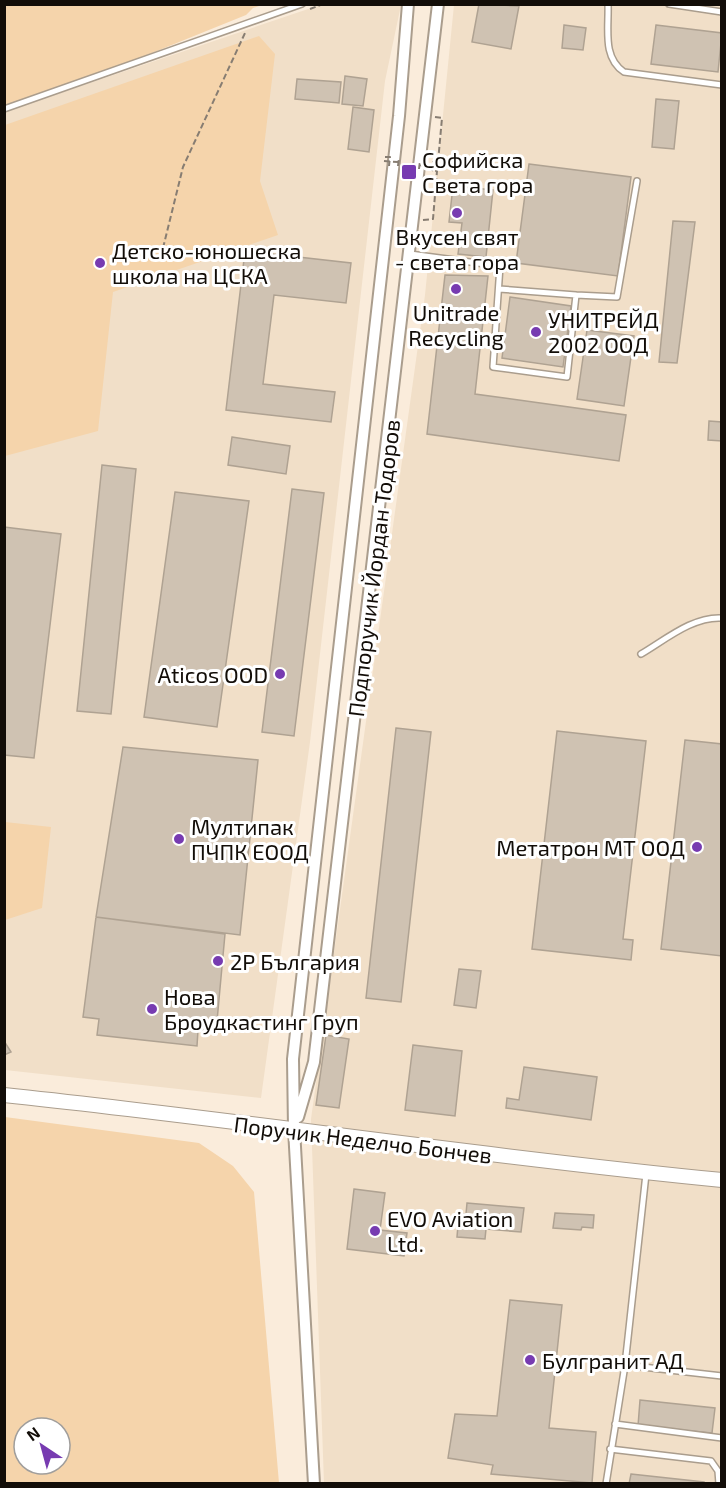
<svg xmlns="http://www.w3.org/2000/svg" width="726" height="1488" viewBox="0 0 726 1488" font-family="'Exo 2',sans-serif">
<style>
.built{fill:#f1dfc8}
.green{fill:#f5d4ab;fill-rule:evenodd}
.building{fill:#cfc2b2;stroke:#afa292;stroke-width:1.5}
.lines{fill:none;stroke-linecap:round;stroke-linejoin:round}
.service-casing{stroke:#aa9d8d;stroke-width:8}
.minor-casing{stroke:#aa9d8d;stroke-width:14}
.tertiary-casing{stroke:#aa9d8d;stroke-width:16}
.path{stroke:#877d72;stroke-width:2;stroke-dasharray:6 3;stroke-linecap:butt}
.service{stroke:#fff;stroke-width:5}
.minor{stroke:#fff;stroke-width:10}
.tertiary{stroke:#fff;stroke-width:14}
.path-bridge{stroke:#877d72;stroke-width:2;stroke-dasharray:6 3;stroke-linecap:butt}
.poi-dot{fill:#773bb1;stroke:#fff;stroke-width:2}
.labels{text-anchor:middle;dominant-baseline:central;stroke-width:6;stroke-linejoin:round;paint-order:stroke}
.poi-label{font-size:22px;fill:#120d08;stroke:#fff;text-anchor:start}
.street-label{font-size:22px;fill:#120d08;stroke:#fff}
</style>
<rect width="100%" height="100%" fill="#faecdb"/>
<path class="built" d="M320 5H401L385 81 310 742 261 1098 5 1070 4 112Z
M454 5H721V1483H324L311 1119 425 295Z"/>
<path class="green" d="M4 5H262L253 8 246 15 142 57 5 106Z
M259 36 275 54 260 181 278 235 113 292 98 431 5 456V125Z
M5 822 51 827 42 908 5 920Z
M5 1117 199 1143 233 1166 254 1192 279 1483H5ZM24 1428H60V1464H24Z"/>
<path class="building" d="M479 4 519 6 511 49 472 42Z
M564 25 586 28 583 50 562 48Z
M656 25 722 33 718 72 651 64Z
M345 76 367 79 363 106 342 104Z
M297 79 341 82 339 103 295 99Z
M656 99 679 101 674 149 652 147Z
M353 107 374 110 369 152 348 149Z
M529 164 631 177 618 276 516 263Z
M453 186 493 190 486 257 458 254 462 223 449 222Z
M673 221 695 222 677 363 659 362Z
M245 251 351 263 346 303 274 295 263 384 335 392 331 422 226 410Z
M445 275 488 276 475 394 626 415 619 461 427 434Z
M510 297 571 306 563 367 502 358Z
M587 330 634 336 624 406 577 399Z
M709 421 722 422V441L708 440Z
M232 437 290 446 286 474 228 465Z
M102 465 136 469 111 714 77 711Z
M292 489 324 493 294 736 262 732Z
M175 492 249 501 217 727 144 717Z
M4 527 61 534 34 758 4 755Z
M396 728 431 732 401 1002 366 998Z
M557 731 646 741 623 939 633 940 631 960 532 949Z
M685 740 722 744V956L661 949Z
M123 747 258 760 240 935 96 917Z
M96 917 225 934 216 1032 198 1030 197 1046 97 1035 99 1019 83 1017Z
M459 969 481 971 476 1008 454 1005Z
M326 1035 349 1039 339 1108 316 1105Z
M4 1041 11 1052 4 1055Z
M413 1045 462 1051 455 1116 405 1110Z
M524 1067 597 1077 591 1120 506 1108 507 1098 519 1100Z
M354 1189 385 1193 380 1230 407 1233 404 1256 347 1249Z
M467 1203 524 1208 521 1232 486 1229 485 1239 457 1237 459 1213 466 1214Z
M555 1213 594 1215 593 1228 582 1227 581 1230 553 1228Z
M510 1300 562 1305 549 1428 596 1432 592 1483 491 1474 493 1465 448 1458 455 1414 497 1416Z
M640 1400 715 1408 712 1433 638 1426Z
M631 1474 704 1482V1484H629Z"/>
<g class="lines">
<defs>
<path id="service" d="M608 4C609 29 602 57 624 72L722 85
M669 4 722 12
M4 109 302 4
M410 254 500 266 493 367 567 377 576 295 499 289
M576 295 617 297 637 181
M641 654C665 640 693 616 722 618
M625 1365 722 1376
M615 1424 722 1438
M610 1449 711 1461 718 1471 719 1484
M606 1484 625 1365 646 1174"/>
<path id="minor" d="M298 1117 314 1062 438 4
M314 1484 294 1129 293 1059 399 116 408 4"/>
<path id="tertiary" d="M4 1095C244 1120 482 1157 722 1180"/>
</defs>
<use href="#service" class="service-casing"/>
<use href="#minor" class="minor-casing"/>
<use href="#tertiary" class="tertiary-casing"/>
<path class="path" d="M310 9 323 4
M435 117 442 118 438 162
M423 220 433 219 437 171H432
M163 248 183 167 245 33"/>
<use href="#service" class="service"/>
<use href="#minor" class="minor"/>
<use href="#tertiary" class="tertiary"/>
<path class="path-bridge" d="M385 157H390L389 166
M384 161 398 162
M420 165 438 167
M398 166 399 158
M419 169 420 161
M432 171 433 162H438"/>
</g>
<g class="poi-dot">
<rect x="401" y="164" width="16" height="16" rx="3"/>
<circle cx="457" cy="213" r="6"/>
<circle cx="100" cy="263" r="6"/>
<circle cx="456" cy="289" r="6"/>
<circle cx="536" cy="332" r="6"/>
<circle cx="280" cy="674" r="6"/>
<circle cx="179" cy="839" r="6"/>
<circle cx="697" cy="847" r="6"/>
<circle cx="218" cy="961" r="6"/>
<circle cx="152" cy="1009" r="6"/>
<circle cx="375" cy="1231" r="6"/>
<circle cx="530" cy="1360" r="6"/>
</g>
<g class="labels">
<g class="poi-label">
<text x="422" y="159">Софийска<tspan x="422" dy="25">Света гора</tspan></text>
<text x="457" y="236" text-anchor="middle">Вкусен свят<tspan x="457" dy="25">- света гора</tspan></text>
<text x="112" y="250">Детско-юношеска<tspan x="112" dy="25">школа на ЦСКА</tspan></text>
<text x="456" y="312" text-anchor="middle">Unitrade<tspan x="456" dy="25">Recycling</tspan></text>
<text x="548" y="319">УНИТРЕЙД<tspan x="548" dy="25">2002 ООД</tspan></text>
<text x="268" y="674" text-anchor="end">Aticos OOD</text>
<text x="191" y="826">Мултипак<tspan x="191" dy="25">ПЧПК ЕООД</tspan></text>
<text x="685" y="847" text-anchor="end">Метатрон МТ ООД</text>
<text x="230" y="961">2Р България</text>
<text x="164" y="996">Нова<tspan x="164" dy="25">Броудкастинг Груп</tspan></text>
<text x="387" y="1218">EVO Aviation<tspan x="387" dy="25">Ltd.</tspan></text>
<text x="542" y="1360">Булгранит АД</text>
</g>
<g class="street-label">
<text transform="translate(373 568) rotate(-83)">Подпоручик Йордан Тодоров</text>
<text transform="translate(363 1139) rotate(7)">Поручик Неделчо Бончев</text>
</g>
</g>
<rect width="726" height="1488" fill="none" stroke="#120d08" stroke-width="12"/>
<g transform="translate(42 1446) rotate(324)"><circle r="28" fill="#ffffff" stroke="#a09e9c" stroke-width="1.5"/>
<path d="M0-4.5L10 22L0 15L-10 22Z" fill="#773bb1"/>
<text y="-9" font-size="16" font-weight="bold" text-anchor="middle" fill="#120d08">N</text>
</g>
</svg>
